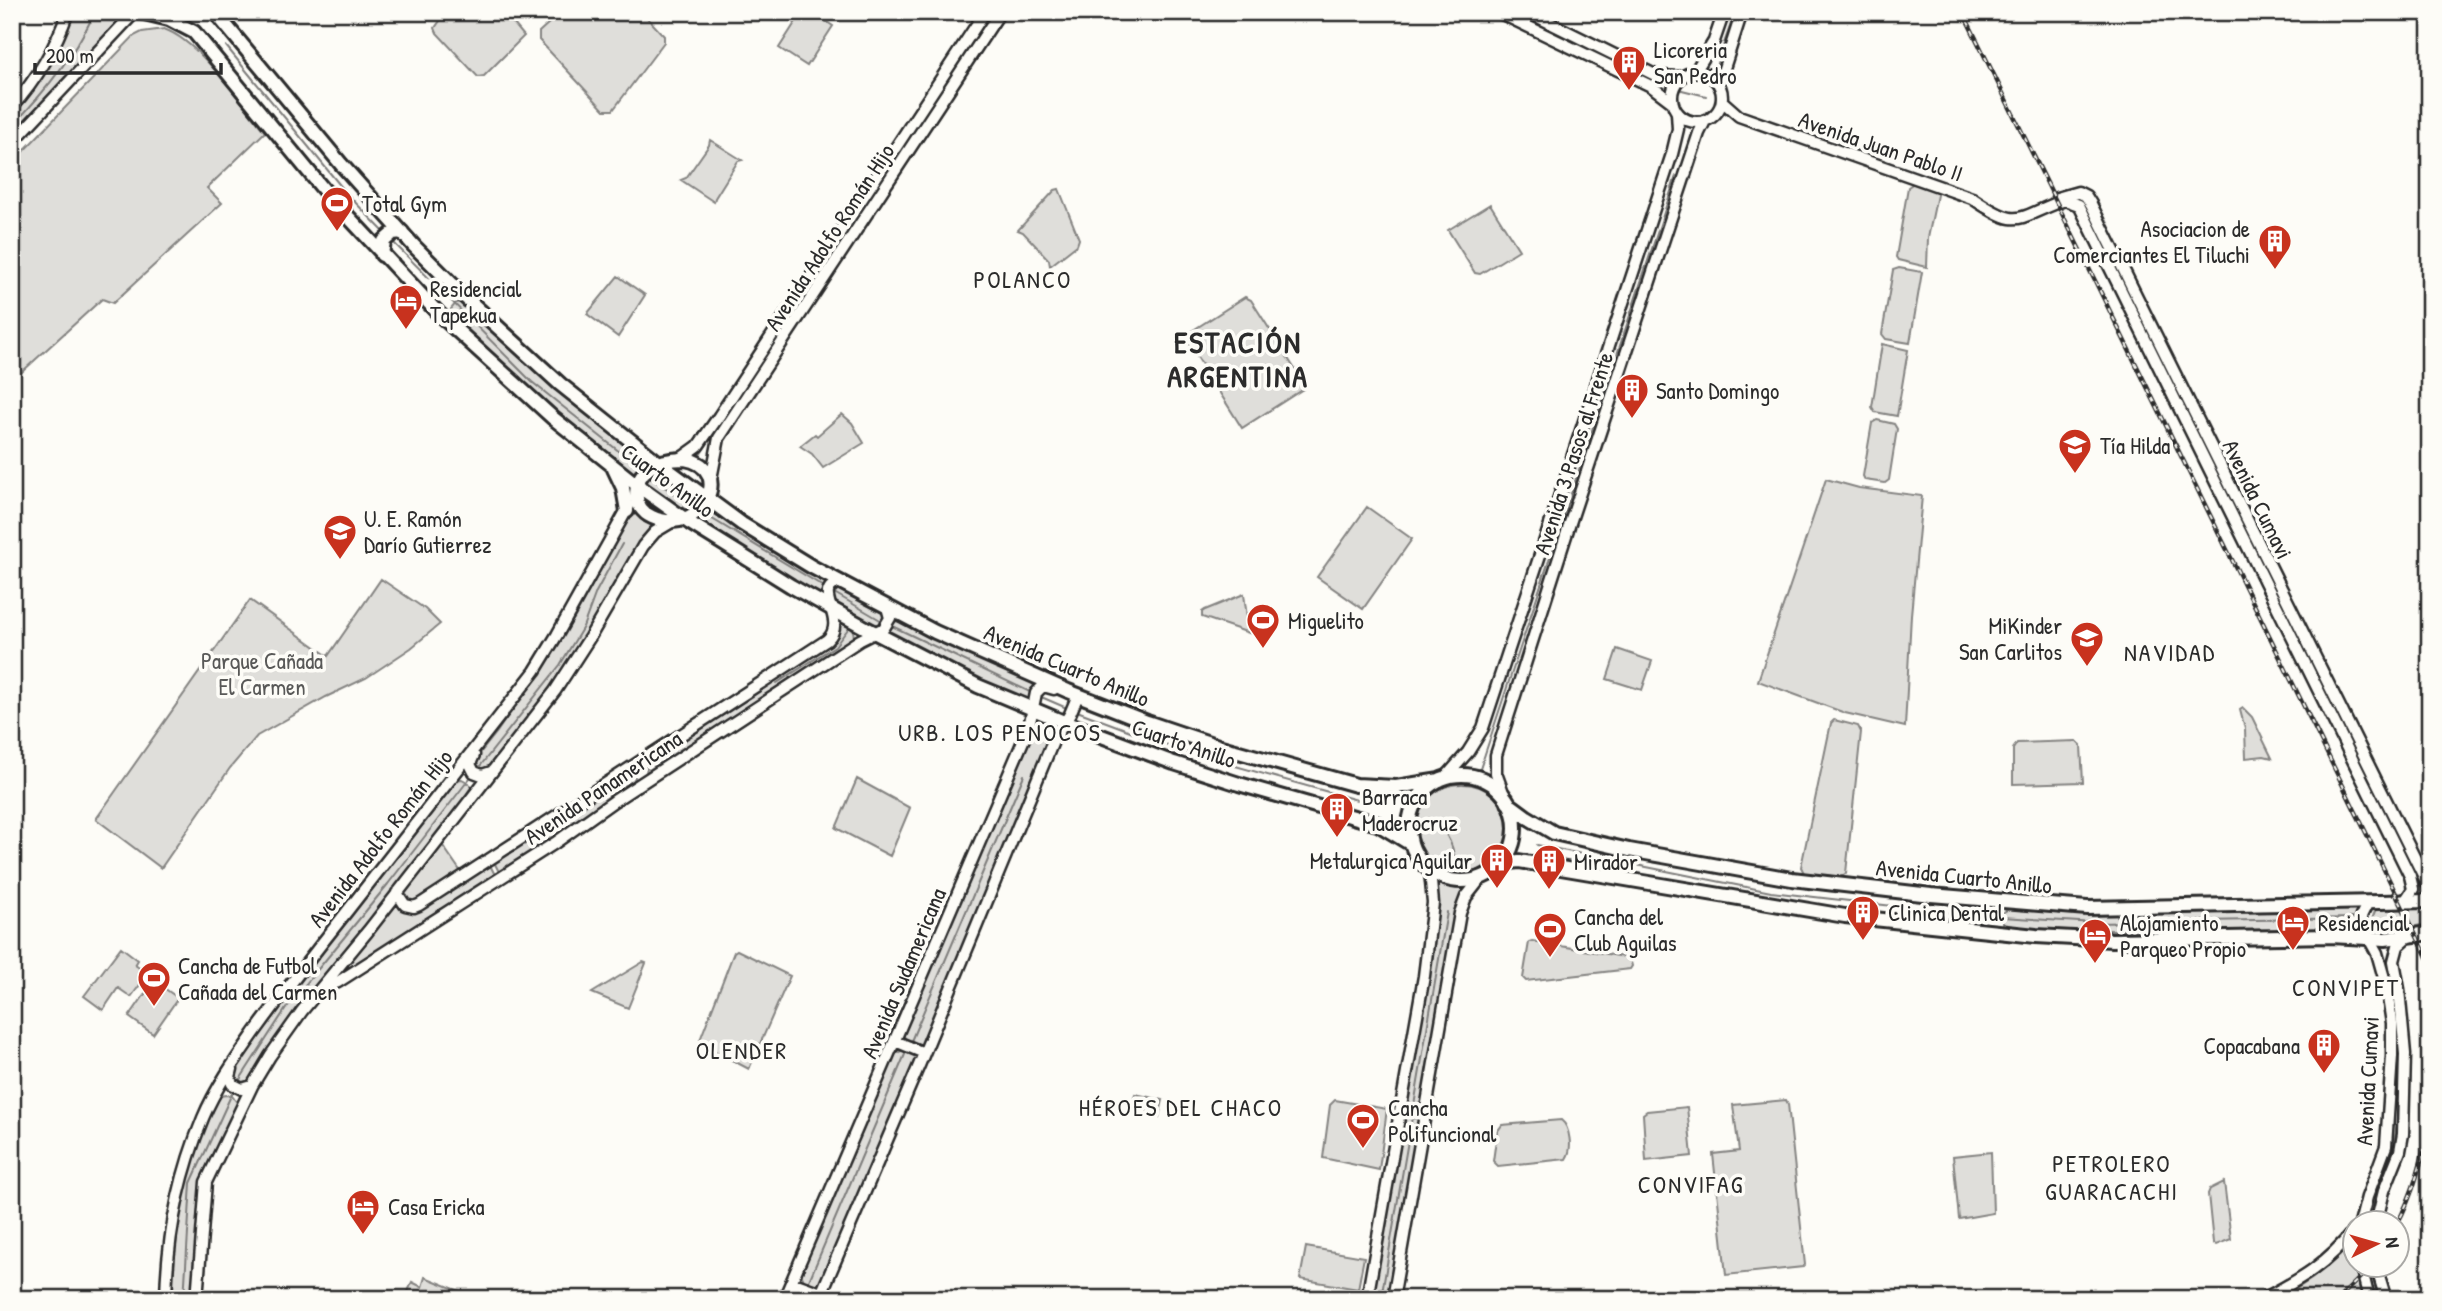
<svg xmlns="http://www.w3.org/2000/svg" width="2442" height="1311" viewBox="0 0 2442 1311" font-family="'Patrick Hand',sans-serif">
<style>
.green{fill:#dfdeda;stroke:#858482;stroke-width:2}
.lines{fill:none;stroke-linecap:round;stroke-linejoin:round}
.stream{stroke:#7e7d7b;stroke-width:2}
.secondary-casing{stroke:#2b2b2b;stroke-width:15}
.highway-casing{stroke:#2b2b2b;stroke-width:18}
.secondary{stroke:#fdfcf7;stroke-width:10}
.highway{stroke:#fdfcf7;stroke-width:12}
.rail-casing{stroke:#2b2b2b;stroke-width:4.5}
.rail{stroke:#fdfcf7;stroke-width:2;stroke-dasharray:5;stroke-linecap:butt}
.labels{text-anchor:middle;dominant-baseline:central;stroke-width:7;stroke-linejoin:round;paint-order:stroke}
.poi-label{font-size:23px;fill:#2b2b2b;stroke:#fdfcf7;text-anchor:start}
.street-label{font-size:23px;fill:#2b2b2b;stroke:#fdfcf7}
.park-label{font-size:23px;fill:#585857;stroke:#fdfcf7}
.neighbourhood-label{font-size:24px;letter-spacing:2px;fill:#2b2b2b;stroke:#fdfcf7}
.district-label{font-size:30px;font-weight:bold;letter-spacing:2px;fill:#2b2b2b;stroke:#fdfcf7}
</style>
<rect width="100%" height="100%" fill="#fdfcf7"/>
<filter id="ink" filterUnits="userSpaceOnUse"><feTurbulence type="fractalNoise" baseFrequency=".0143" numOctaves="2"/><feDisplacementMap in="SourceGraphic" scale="14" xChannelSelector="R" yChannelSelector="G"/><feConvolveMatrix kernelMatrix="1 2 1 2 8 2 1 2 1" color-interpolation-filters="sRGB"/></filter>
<g filter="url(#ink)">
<path class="green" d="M78 12H94L122 20 12 137V112C40 81 56 57 70 17Z
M446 12H504L524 36 484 76 478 77 437 33 435 28Z
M561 12H642L664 36V42L613 110H604L539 40V32Z
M802 12H812L833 26 807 66 779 48Z
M164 29C199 41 241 103 265 132L207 188 222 203 113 303 102 299 12 381V163L134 36 142 32Z
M710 140 742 160 738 161 715 198 714 202 681 180 686 178 709 145Z
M1915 182 1938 190 1928 238 1927 267 1898 260 1896 257 1908 187Z
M1059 189 1079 239 1077 245 1050 266 1049 260 1023 232 1018 230 1055 190Z
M1490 204 1519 250 1480 274 1475 273 1448 230Z
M1899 268 1922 272 1910 343 1886 339 1882 334 1893 270Z
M618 276 645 295 618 337 587 314Z
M1245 297 1251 300 1303 382V389L1242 428 1184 336Z
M463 302 650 462 636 477 567 424 465 331 451 315V309L456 303Z
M1882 344 1908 350 1897 416 1875 412 1872 407Z
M842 414 852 423 864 443 823 468 812 454 800 446 815 434 817 436Z
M1877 420 1894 424 1897 429 1889 480 1885 483 1865 480 1863 476 1872 423Z
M659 470 699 499 697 505 682 513 644 486 647 478Z
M1826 479 1859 488 1922 496 1911 615 1905 727 1845 713 1758 681Z
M1367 507 1412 539 1363 609 1317 577Z
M633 508 644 522 657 527 649 532 642 540 569 663 485 774H478L475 764 476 758 497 732 575 617Z
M712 510 828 580 824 586 823 598 696 522 705 519Z
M381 579 425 609 440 624 411 648 366 678 326 697 257 736 230 768 161 868 96 819 250 600 328 656Z
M842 588 884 611 886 617 878 626 874 627 834 605 833 597 837 589Z
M1244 594 1249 633 1202 617V612L1205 610Z
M839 619C849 624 854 626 854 639L649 774 646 773 647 766 697 730 832 641 839 627Z
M898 621 1031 682 1035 687 1027 702 958 671 888 634V630L893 622Z
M1617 649 1652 661 1642 690 1607 679Z
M2243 708 2252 717 2272 758 2264 756 2246 758 2245 729 2240 710Z
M1045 720 1051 722 1053 729 924 1046 919 1048 906 1042 903 1033 1035 725Z
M1834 720 1858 726 1861 732 1846 873 1841 877 1804 873 1801 867 1831 723Z
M2076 741 2081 746 2083 782 2013 784V749L2017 743Z
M633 773 635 777 633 782 611 796 589 815 500 874 494 862Z
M462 779 469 783 471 787 464 798 466 801 248 1087H239L232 1075 284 999 456 780Z
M857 779 910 808 890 856 836 828Z
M1415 831a47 47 0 1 1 94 0a47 47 0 1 1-94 0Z
M441 843 461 872 415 902 406 901 402 893Z
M490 865 495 875 338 979 337 976 395 902C400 910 406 913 416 912Z
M1438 883 1456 888 1469 886 1458 904 1423 1104 1407 1103 1405 1098 1438 906Z
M2377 906H2430V923L2394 931H2376L2372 919Z
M2359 908 2356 924 2359 930H2009L2002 922V913L2009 909 2083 914Z
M1532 941 1630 958 1632 966 1630 969 1526 981 1523 978 1529 942Z
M121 947 138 960 135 965 148 974 131 997 118 988 103 1010 84 996Z
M737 950 790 976 749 1069 701 1044 700 1040 734 952Z
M643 962 646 963 628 1008 592 993Z
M154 981 178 998 153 1034 129 1017Z
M903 1050 917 1056 918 1060 822 1283 814 1288 805 1283 802 1276V1270L895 1054Z
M1135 1094 1163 1100 1159 1117 1131 1110Z
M227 1095 232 1096 238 1104 208 1171 195 1299H173C174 1228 184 1159 219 1096Z
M1335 1100 1387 1109 1379 1170 1323 1158 1330 1105Z
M1786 1100 1788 1104 1805 1265 1803 1267 1726 1275 1713 1154 1739 1151 1733 1105Z
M1687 1107 1692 1156 1646 1161 1643 1114 1647 1111Z
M1406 1117 1420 1119 1390 1299H1371L1401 1121Z
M1561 1120C1570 1127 1573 1149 1566 1159L1498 1166 1493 1161 1497 1132 1502 1125Z
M1991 1152 1993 1213 1959 1219 1953 1156Z
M2224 1182 2231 1239 2216 1245 2213 1243 2208 1194 2210 1189Z
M1306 1247 1364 1257 1358 1289 1300 1279Z
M2345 1251 2352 1254 2362 1299H2281L2313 1278Z
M425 1277 472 1296 471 1299H405L412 1282 422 1287Z"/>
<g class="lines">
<path class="stream" d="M1514 12 1599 54
M226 46 348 195 386 234
M1608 59 1663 84
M1716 66 1735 12
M1678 89 1706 96
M12 126C45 92 74 56 95 12
M392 241 532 382 640 468
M698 458 739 395
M649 476 693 507
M676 498 681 490
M704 514 826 588
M836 594 882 621
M892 626 1030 692
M777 683 835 646 848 629
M1039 696 1069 709
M1077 711 1189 753 1357 800
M1480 769 1676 176
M477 770 560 665 583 627 596 592 622 544
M1428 818C1445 829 1453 841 1455 862
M1537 845 1771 892 1971 915 2095 923 2355 918
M2374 922 2401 920
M911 1041 1024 775
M239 1081 287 1007 388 884 473 774
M2368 1224C2373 1199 2385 1178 2392 1154 2397 1134 2397 1113 2399 1092
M2371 1272 2378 1299
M808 1283 906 1052
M184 1299 191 1183 234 1089
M802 1299 804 1293
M1381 1299 1447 912"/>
<defs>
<path id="secondary" d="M1498 12 1651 86 1672 102
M1528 12 1657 76 1681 77
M1672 97a25 25 0 1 1 50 0a25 25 0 1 1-50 0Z
M1695 72 1714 41 1724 12
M1719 84 1742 12
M1722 101 1739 116 1972 198C2021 231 2014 218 2065 200L2079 205 2410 876 2413 889 2405 901
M12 107C38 78 55 49 68 12
M12 143 135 12
M2057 198 2078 192 2086 196 2091 204 2430 889
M680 459 698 446 719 416 985 12
M711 479 719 438 1000 12
M474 755 470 764 474 772 482 775 491 772
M1445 778 1468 752 1483 728 1672 154 1678 129 1677 113
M1505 798 1496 773V755L1570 523 1699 133 1705 121
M397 893 405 905 414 907 419 905 827 640C850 619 808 590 841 582
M323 988 338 982 555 843 614 801 860 640 884 628 890 618 887 607
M895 1041 924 1053
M232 1069 230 1077 232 1084 242 1089 252 1086
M2360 1224 2367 1197 2386 1146 2392 1056V1023L2386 985 2377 953 2362 926 2361 916 2368 902
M2376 1224 2384 1191 2400 1151 2403 1134 2405 1054 2399 989 2394 961 2398 946 2410 935
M2361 1266 2369 1299
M2376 1266 2386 1299
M791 1282 821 1293
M166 1299C167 1236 179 1176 203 1118 216 1087 236 1059 255 1032 284 992 314 953 345 914 409 833 472 752 535 671L557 635 629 506
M197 1299 206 1182 252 1086 270 1056 302 1011 368 931 555 691 590 637 643 546 655 532 675 520
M784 1299 1029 727 1036 693 1043 686 1054 689
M819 1299 920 1063 1054 739 1070 714 1078 695
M1367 1299 1424 976 1433 903 1430 871
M1393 1299 1460 913 1466 897 1481 878
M2263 1299C2301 1279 2327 1264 2354 1230"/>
<path id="highway" d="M119 12H135
M140 12 169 19 194 32 328 195 439 314 553 418 637 485 690 523 791 586 866 628 978 686 1064 722 1174 763 1239 784 1378 824 1411 844
M215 12 341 164 414 246 465 297 560 384 659 463 742 524 812 567 935 632 1068 691 1147 722 1221 747 1356 785 1396 787 1440 780
M382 255 384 241 393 233 402 232
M685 459C737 468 701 539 652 517 632 508 631 481 649 468 659 461 673 459 685 459Z
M614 469 623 488 627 511
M1409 828a53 53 0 1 1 106 0a53 53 0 1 1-106 0Z
M1508 803 1527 817 1554 833 1629 850 1792 879 1931 895 2087 908 2430 901
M1501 863 1519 861 1845 916 2036 936 2112 940 2331 936 2385 939 2430 933"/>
</defs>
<use href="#secondary" class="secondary-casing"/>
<use href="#highway" class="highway-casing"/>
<use href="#secondary" class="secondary"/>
<use href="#highway" class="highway"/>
<defs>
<path id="rail" d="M1963 12 2430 963
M2396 1226C2414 1193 2423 1158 2430 1121
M2338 1299 2372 1266"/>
</defs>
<use href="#rail" class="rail-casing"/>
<use href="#rail" class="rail"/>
</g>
</g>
<defs>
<symbol id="building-pin" viewBox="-11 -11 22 30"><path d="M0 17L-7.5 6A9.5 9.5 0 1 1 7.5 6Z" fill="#c8321e" stroke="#fdfcf7"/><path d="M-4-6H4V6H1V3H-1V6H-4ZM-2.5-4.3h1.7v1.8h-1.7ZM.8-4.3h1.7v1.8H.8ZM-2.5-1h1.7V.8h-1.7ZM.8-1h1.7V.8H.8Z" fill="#fff"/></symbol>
<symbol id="stadium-pin" viewBox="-11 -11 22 30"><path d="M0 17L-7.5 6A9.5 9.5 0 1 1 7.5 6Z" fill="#c8321e" stroke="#fdfcf7"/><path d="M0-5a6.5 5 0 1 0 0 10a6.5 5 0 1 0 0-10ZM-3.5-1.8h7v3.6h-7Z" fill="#fff"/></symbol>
<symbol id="hotel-pin" viewBox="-11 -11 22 30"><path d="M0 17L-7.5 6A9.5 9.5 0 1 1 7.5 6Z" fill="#c8321e" stroke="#fdfcf7"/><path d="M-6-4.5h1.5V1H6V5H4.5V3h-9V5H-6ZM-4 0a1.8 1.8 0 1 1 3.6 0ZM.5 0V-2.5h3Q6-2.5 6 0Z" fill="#fff"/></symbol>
<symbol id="school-pin" viewBox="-11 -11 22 30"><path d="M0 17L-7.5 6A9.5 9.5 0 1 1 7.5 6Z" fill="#c8321e" stroke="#fdfcf7"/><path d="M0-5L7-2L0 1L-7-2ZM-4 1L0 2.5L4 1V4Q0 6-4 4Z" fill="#fff"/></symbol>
</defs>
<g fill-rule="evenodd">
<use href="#building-pin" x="1610" y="43" width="38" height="52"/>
<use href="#stadium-pin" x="318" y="184" width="38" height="52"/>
<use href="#building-pin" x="2256" y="222" width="38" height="52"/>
<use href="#hotel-pin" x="387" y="282" width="38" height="52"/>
<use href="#building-pin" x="1613" y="371" width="38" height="52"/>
<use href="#school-pin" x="2056" y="426" width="38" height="52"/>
<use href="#school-pin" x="321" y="512" width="38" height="52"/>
<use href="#stadium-pin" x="1244" y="601" width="38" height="52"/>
<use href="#school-pin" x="2068" y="619" width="38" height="52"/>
<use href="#building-pin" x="1318" y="790" width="38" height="52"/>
<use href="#building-pin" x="1478" y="841" width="38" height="52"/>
<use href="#building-pin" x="1530" y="842" width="38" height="52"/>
<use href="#building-pin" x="1844" y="893" width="38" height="52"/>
<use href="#hotel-pin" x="2274" y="903" width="38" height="52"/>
<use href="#stadium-pin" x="1531" y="910" width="38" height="52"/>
<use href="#hotel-pin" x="2076" y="916" width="38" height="52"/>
<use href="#stadium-pin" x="135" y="959" width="38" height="52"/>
<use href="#building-pin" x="2305" y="1026" width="38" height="52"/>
<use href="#stadium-pin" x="1344" y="1101" width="38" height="52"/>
<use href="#hotel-pin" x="344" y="1187" width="38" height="52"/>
</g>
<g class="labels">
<g class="poi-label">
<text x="1654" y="49">Licoreria<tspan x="1654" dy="26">San Pedro</tspan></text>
<text x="362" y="203">Total Gym</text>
<text x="2250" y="228" text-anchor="end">Asociacion de<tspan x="2250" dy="26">Comerciantes El Tiluchi</tspan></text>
<text x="430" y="288">Residencial<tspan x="430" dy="26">Tapekua</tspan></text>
<text x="1656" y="390">Santo Domingo</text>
<text x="2100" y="445">Tía Hilda</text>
<text x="364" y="518">U. E. Ramón<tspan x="364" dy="26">Darío Gutierrez</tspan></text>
<text x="1288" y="620">Miguelito</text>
<text x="2062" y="625" text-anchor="end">MiKinder<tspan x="2062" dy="26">San Carlitos</tspan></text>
<text x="1362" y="796">Barraca<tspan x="1362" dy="26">Maderocruz</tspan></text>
<text x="1472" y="860" text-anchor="end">Metalurgica Aguilar</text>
<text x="1574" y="861">Mirador</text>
<text x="1888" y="912">Clinica Dental</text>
<text x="1574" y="916">Cancha del<tspan x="1574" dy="26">Club Aguilas</tspan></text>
<text x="2120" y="922">Alojamiento<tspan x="2120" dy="26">Parqueo Propio</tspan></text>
<text x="2318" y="922">Residencial</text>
<text x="178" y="965">Cancha de Futbol<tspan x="178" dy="26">Cañada del Carmen</tspan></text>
<text x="2300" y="1045" text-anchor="end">Copacabana</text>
<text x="1388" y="1107">Cancha<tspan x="1388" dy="26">Polifuncional</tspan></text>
<text x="388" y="1206">Casa Ericka</text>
</g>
<g class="street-label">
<text transform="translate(1881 146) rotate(19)">Avenida Juan Pablo II</text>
<text transform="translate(829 237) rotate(-57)">Avenida Adolfo Román Hijo</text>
<text transform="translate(1573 453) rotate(-72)">Avenida 3 Pasos al Frente</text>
<text transform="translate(668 480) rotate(36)">Cuarto Anillo</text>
<text transform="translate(2258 499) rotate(64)">Avenida Cumavi</text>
<text transform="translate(1067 665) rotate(23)">Avenida Cuarto Anillo</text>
<text transform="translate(1184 743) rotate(19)">Cuarto Anillo</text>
<text transform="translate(603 787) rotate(-34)">Avenida Panamericana</text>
<text transform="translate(380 838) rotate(-52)">Avenida Adolfo Román Hijo</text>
<text transform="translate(1964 876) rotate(6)">Avenida Cuarto Anillo</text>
<text transform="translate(903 973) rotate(-67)">Avenida Sudamericana</text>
<text transform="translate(2367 1081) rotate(-87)">Avenida Cumavi</text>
</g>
<g class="park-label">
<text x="262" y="660">Parque Cañada<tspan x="262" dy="26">El Carmen</tspan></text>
</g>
<g class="neighbourhood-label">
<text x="1023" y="279">POLANCO</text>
<text x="2170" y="652">NAVIDAD</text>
<text x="1000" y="732">URB. LOS PENOCOS</text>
<text x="2346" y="987">CONVIPET</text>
<text x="742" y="1050">OLENDER</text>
<text x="1181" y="1107">HÉROES DEL CHACO</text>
<text x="2112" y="1163">PETROLERO<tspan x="2112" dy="28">GUARACACHI</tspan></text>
<text x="1691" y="1184">CONVIFAG</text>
</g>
<g class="district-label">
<text x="1238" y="342">ESTACIÓN<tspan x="1238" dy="34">ARGENTINA</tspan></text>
</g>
</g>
<rect width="2442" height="1311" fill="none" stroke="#fdfcf7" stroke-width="42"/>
<rect x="21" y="21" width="2400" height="1269" fill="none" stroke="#2b2b2b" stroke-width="2.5" filter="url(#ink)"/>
<g transform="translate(2376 1244) rotate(85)"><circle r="33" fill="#fdfcf7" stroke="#a9a8a5" stroke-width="2"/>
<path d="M0-5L12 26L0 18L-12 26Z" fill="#c8321e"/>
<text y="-10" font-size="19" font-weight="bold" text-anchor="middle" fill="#2b2b2b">N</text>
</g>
<path d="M35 63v10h186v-10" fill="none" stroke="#2b2b2b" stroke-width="3.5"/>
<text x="46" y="63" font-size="21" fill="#2b2b2b" stroke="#fdfcf7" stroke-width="5" paint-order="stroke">200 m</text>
</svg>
